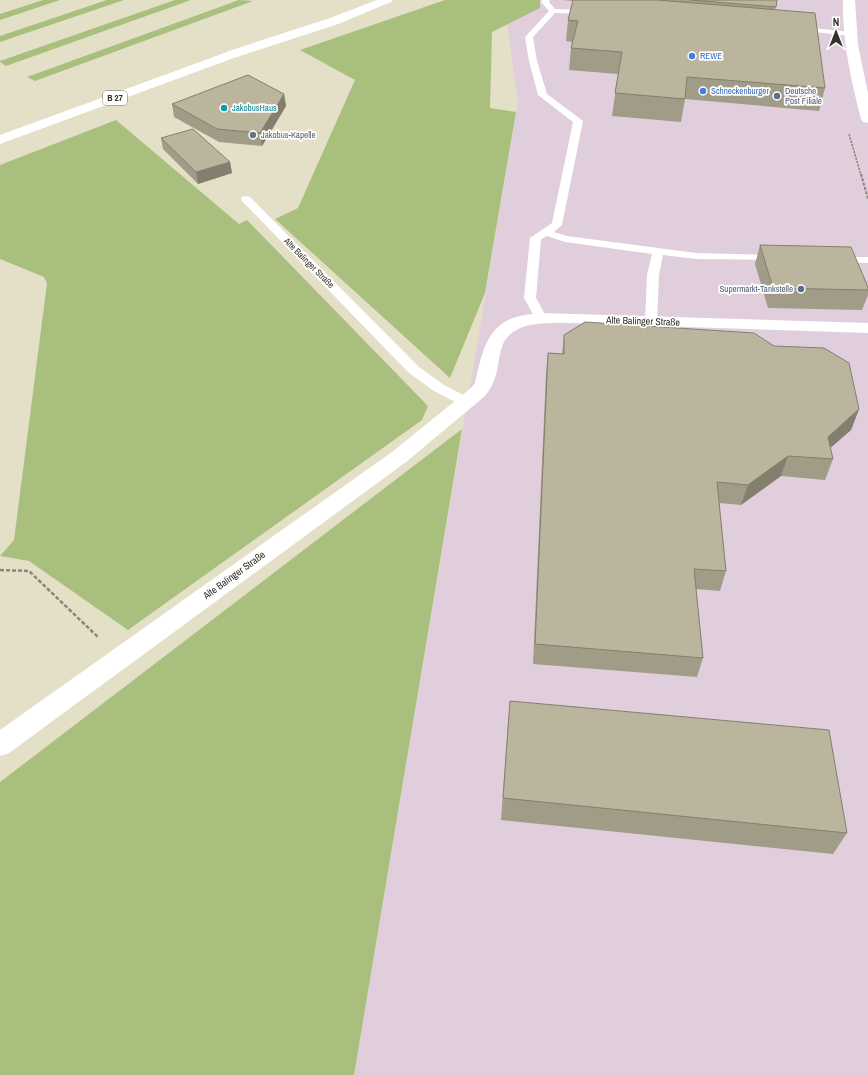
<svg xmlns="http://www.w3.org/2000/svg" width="868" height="1075" viewBox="0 0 868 1075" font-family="'Archivo Narrow',sans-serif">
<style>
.commercial{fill:#e1cedd}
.green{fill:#a9bf7d}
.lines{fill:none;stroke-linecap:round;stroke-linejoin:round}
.path-far2{stroke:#8a8776;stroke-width:1.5;stroke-dasharray:2.5 1;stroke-linecap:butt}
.path-far1{stroke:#8a8776;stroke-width:2;stroke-dasharray:3 1.5;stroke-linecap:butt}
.path{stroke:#8a8776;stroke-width:2.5;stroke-dasharray:4 2;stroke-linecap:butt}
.service{fill:#fff;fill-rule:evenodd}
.minor{fill:#fff;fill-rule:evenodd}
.tertiary{fill:#fff;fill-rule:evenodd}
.primary{fill:#fff;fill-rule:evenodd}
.trunk{fill:#fff;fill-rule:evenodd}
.wall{fill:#a19c88}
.shaded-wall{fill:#837f6f}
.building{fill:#bbb59e;stroke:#837f6f}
.shop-dot{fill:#3f7fe0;stroke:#fff;stroke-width:1.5}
.service-dot{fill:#5c6f8a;stroke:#fff;stroke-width:1.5}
.culture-dot{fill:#0f9aa8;stroke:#fff;stroke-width:1.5}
.worship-dot{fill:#6b7280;stroke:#fff;stroke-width:1.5}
.labels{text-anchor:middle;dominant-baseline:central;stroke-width:3.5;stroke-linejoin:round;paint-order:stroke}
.far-shop-label{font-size:9px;fill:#366cbe;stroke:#fff;text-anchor:start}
.far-service-label{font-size:9px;fill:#4e5e75;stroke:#fff;text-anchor:start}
.shield{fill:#fff;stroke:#706f68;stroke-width:1}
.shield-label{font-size:9px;font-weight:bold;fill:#333128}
.far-culture-label{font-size:9px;fill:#0d838f;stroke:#fff;text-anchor:start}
.far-worship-label{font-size:9px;fill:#5b616d;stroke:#fff;text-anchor:start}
.far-street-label{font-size:9px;fill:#333128;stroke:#fff}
.street-label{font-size:10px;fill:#333128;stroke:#fff}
</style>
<rect width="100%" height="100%" fill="#e4dfc7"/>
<path class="commercial" d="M514 0H868V1075H354L518 102 507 22Z"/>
<path class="green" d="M43 0H60L0 20V14Z
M107 0H124L0 42V36Z
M175 0H191L6 66 0 62V61Z
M239 0 253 1 35 81 27 77Z
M445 0H540V8L492 32 490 108 516 112 485 293 450 378 275 219 298 208 355 80 300 50Z
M116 120 239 224 247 220 428 406 422 420 128 630 29 561 0 556 14 540 47 283 44 277 0 259V165Z
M462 429 354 1075H0V782Z"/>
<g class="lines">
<path class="path-far2" d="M849 134 861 175"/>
<path class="path-far1" d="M861 174 868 199"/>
<path class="path" d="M0 570 29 571 99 638"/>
<path class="service" d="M542 0H550L549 2 555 9 591 10 595 12 591 14 555 13 533 37 537 61 547 94 583 121 562 225 554 232 567 236 696 253 777 255 781 256 783 258 781 260 696 259 663 255 659 275 657 321 655 324H647L645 321 647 275 652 254 565 242 547 236 541 239 536 298 547 318 545 321H537L524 298 530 238 552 223 573 122 538 95 529 61 525 37 549 11 541 2Z
M793 26 851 32 855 34 851 36 796 30H793L792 28Z
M246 196 250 197 419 367 444 385 471 399 473 402 471 405 466 406 461 405 434 391 409 373 242 201 241 199 242 197Z
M837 257H868V263L833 262 831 260 833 258Z"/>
<path class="minor" d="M541 313 868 323V333L567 323C545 323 514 321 503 344 498 356 499 371 493 383 491 388 488 392 485 396L406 462 9 753 0 756V730L392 452 471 388 475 383C481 358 485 328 513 318 522 315 532 314 541 313Z"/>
<path class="tertiary" d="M843 0H855L858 45 868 93V123L863 122 861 119C851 80 842 41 843 0Z"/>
<path class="primary" d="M230 51 234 52 236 55 234 58 0 144V135Z"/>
<path class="trunk" d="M377 0H393L391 2 338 24 234 58H226L224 55 226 52 330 18Z"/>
</g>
<path class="wall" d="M562 0H777L775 10 825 88 819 111 685 99 681 122 612 116 618 74 569 70 571 48 572 42 566 41 568 20 573 1Z
M284 94 286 106 262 146 219 142 174 117 172 104Z
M161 138 230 162 232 173 198 184 163 149Z
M760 245 868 287V295L862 310 768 308 755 264Z
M564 335 859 409 851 430 830 448 833 459 825 480 781 476 741 505 719 503 726 571 720 591 696 589 703 658 697 677 533 664 546 373 548 353 562 354Z
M510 701 847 833 833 854 501 820 508 724Z"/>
<path class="shaded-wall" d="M284 94 286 106 262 146 260 133Z
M230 162 232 173 198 184 196 172Z
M859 409 851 430 820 457 828 437Z
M788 456 781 476 741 505 748 485Z"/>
<path class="building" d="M573 0H657L815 13 825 88 687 77 685 99 615 93 622 52 571 48 578 21 568 20Z
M691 0H777L776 7Z
M248 75 284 94 260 133 217 129 172 104Z
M193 129 230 162 196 172 161 138Z
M760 245 851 247 868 287V290L773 288Z
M585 322 754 333 774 346 824 348 849 363 859 409 828 437 833 459 788 456 748 485 717 482 726 571 694 569 703 658 535 644 548 353 564 354V335Z
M510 701 829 730 847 833 503 798Z"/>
<g class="shop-dot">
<circle cx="692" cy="56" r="4"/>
<circle cx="703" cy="91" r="4"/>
</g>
<g class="service-dot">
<circle cx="777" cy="96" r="4"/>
<circle cx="801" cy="289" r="4"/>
</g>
<circle class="culture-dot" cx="224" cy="108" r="4"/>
<circle class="worship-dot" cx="253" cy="135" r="4"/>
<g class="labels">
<g class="far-shop-label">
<text x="700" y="56">REWE</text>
<text x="711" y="91">Schneckenburger</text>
</g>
<g class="far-service-label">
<text x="785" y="91">Deutsche<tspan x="785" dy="10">Post Filiale</tspan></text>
<text x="793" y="289" text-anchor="end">Supermarkt-Tankstelle</text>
</g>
<rect class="shield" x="103" y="91" width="24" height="14" rx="3"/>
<g class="shield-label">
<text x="115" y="98">B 27</text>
</g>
<g class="far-culture-label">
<text x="232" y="108">JakobusHaus</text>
</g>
<g class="far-worship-label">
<text x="261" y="135">Jakobus-Kapelle</text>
</g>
<g class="far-street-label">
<text transform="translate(309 263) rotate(45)">Alte Balinger Straße</text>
</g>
<g class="street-label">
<text transform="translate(643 321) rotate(2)">Alte Balinger Straße</text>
<text transform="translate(234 575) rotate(-36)">Alte Balinger Straße</text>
</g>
</g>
<g transform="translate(836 32)" stroke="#ffffff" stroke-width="3" paint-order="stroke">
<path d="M0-3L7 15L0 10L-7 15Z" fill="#333128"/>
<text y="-6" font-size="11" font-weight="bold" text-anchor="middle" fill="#333128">N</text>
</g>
</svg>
